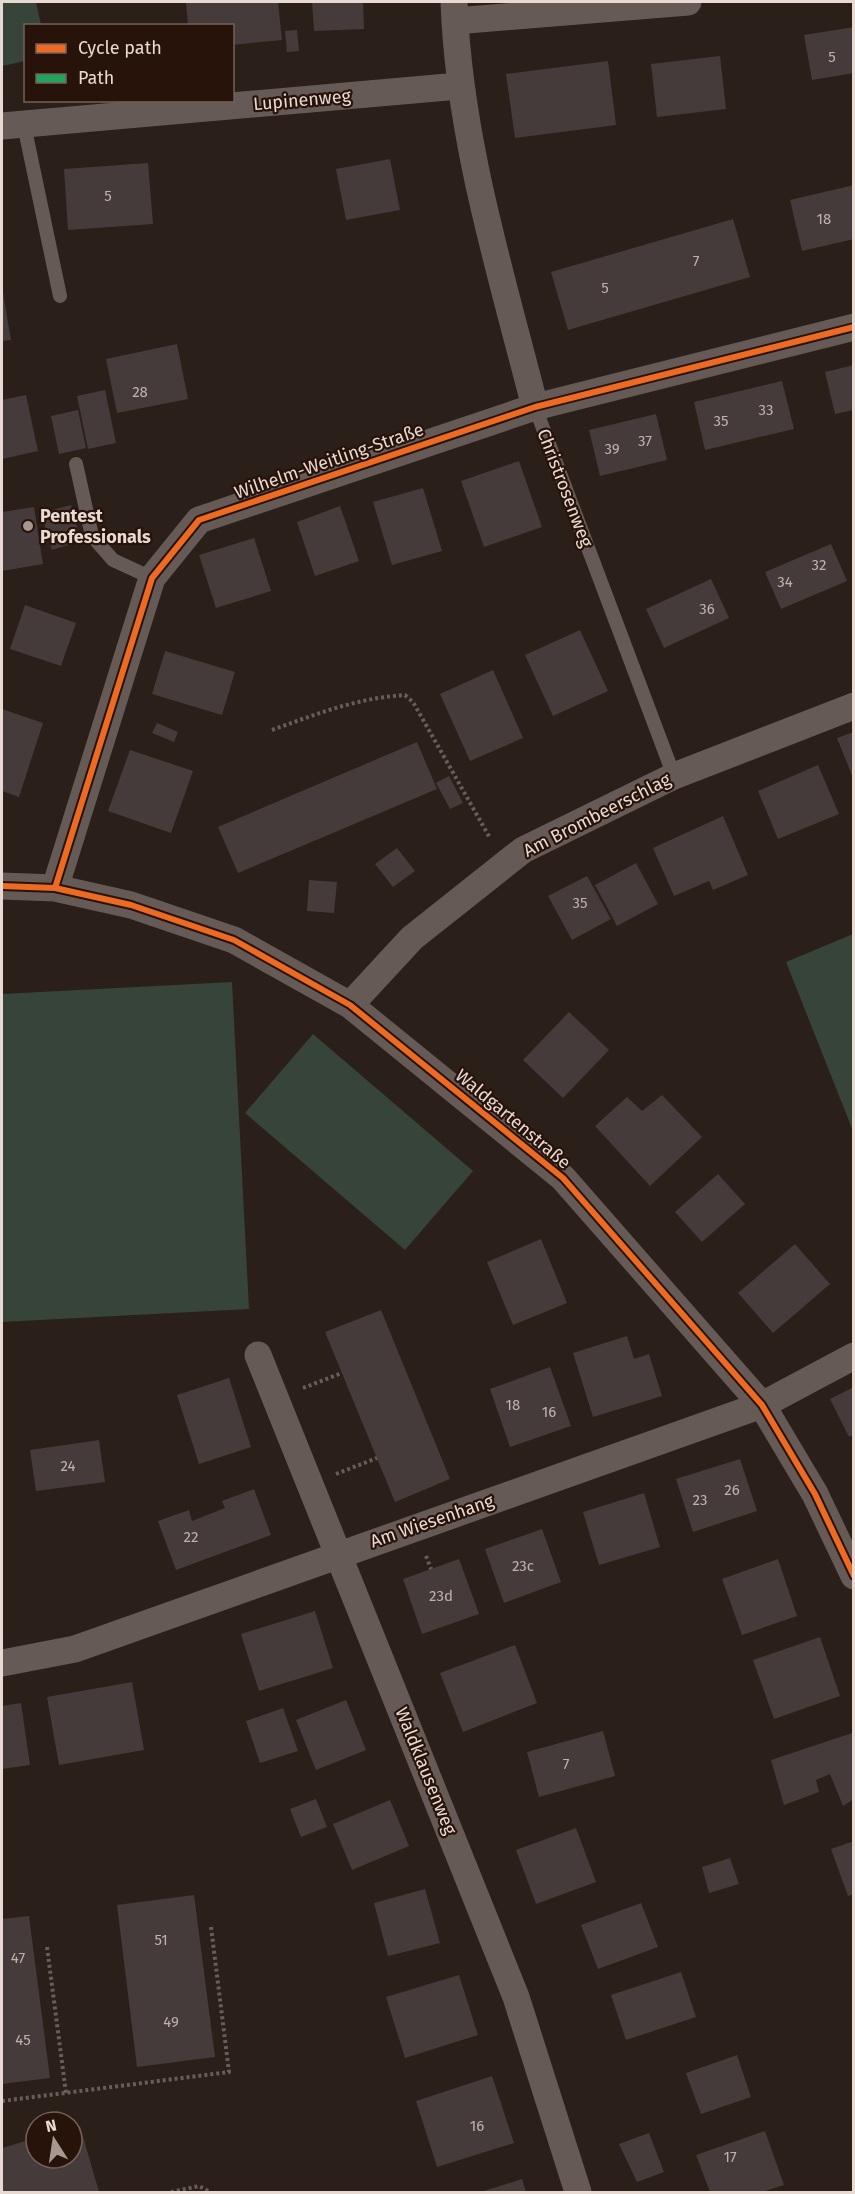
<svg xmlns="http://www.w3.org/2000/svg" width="855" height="2194" viewBox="0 0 855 2194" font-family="'Fira Sans',sans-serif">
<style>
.green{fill:#36443a}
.building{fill:#463b3b}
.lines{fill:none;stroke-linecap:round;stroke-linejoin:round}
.path{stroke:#675e5a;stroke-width:4;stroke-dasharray:3 3;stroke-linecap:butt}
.lane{stroke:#665a57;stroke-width:14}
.street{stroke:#665a57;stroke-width:27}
.quiet{stroke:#20a55d;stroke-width:4.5;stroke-dasharray:9 4.5;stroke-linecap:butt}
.cycleway-casing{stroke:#271309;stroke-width:10}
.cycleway{stroke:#ed6a23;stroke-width:6}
.poi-dot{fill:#a69891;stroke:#271309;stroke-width:2}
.labels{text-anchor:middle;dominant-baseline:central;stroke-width:4.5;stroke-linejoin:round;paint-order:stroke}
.number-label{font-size:15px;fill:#c0b2ac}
.street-label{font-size:18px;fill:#e8d9d2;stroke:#271309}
.poi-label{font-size:18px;font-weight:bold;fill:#e8d9d2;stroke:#271309;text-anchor:start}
</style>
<rect width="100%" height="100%" fill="#2a1f19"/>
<path class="green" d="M2 2H36L41 25 26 26 25 61 2 66Z
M853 934V1131L786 962Z
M232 982 249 1309 2 1322V994Z
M313 1034 473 1171 405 1250 245 1113Z"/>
<path class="building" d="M186 2H278L282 40 232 45V26H188Z
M312 2H363L364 29 314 31Z
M854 27V73L812 80 804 35Z
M297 30 299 51 287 52 285 31Z
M720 56 726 109 657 117 651 64Z
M608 61 616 125 515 138 506 74Z
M390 159 400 210 346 220 336 169Z
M148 163 153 224 68 230 64 169Z
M854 185V239L802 251 790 200Z
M733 219 750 277 568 330 551 272Z
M2 287 11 340 2 341Z
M177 344 188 399 117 413 106 359Z
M854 365V410L835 414 825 372Z
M782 381 794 429 705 450 694 402Z
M105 390 116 443 88 449 77 396Z
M26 395 38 451 2 459V400Z
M78 410 86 448 59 454 51 416Z
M656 414 667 460 600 476 589 430Z
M519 461 542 527 484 547 461 481Z
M423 488 442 551 392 565 373 502Z
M71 505 81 541 52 550 41 513Z
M340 506 359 561 315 576 297 522Z
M34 507 43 564 2 571V512Z
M254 538 271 591 216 608 199 555Z
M831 544 847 581 781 609 765 572Z
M711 579 729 618 664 648 646 609Z
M25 605 76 623 61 666 10 649Z
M580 630 608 691 553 716 525 655Z
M165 651 235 672 222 715 152 694Z
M493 670 523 738 470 761 440 694Z
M2 709 43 723 19 797 2 791Z
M157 723 178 732 174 742 152 733Z
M854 732V778H853L837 738Z
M417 742 437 789 238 873 218 827Z
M130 750 193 771 171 833 108 811Z
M818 765 839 814 778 839 758 791Z
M449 776 463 803 450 809 436 783Z
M723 816 748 875 713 890 709 881 674 896 653 848Z
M397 848 415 871 393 887 375 864Z
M636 863 658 904 617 926 595 885Z
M587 876 611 919 572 940 548 896Z
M309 880 337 882 334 913 307 911Z
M569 1012 609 1050 563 1098 523 1060Z
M662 1095 702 1137 650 1186 595 1126 627 1097 642 1111Z
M718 1174 745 1204 702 1242 675 1212Z
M541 1239 567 1303 513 1325 487 1262Z
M795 1244 830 1284 773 1333 738 1293Z
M381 1310 450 1479 395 1502 325 1332Z
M627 1336 634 1359 649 1354 662 1396 593 1417 573 1353Z
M550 1367 571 1426 510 1447 490 1389Z
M229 1378 251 1447 199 1464 177 1395Z
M854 1387V1434L849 1437 830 1399Z
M99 1440 105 1482 36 1491 30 1450Z
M740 1459 757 1511 693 1532 676 1479Z
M254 1489 271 1535 176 1570 158 1521 189 1510 192 1521 225 1508 222 1501Z
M644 1493 660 1547 599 1565 583 1512Z
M542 1529 561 1582 504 1603 485 1549Z
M459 1559 479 1614 422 1634 403 1579Z
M778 1559 797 1616 742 1635 722 1579Z
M315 1611 333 1668 259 1691 241 1634Z
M820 1637 840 1696 774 1719 753 1660Z
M515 1645 537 1703 463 1732 440 1673Z
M132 1682 144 1750 59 1765 47 1697Z
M346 1700 366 1750 316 1770 296 1720Z
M21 1703 30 1765 2 1769V1706Z
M283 1708 298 1751 260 1763 246 1721Z
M603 1731 615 1776 539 1797 527 1752Z
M852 1733 854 1799 843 1806 830 1774 816 1780 819 1792 784 1805 771 1760Z
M316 1799 327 1827 301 1837 290 1809Z
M390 1800 409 1846 352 1870 333 1824Z
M576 1828 596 1882 536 1904 516 1850Z
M854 1841V1894L848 1896 831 1849Z
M730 1858 739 1884 709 1893 702 1867Z
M425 1889 440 1943 388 1956 374 1903Z
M194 1895 215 2057 137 2067 117 1905Z
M641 1903 658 1947 598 1969 581 1925Z
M29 1916 50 2078 2 2084V1919Z
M681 1972 696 2017 626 2040 611 1995Z
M459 1975 478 2035 405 2058 386 1997Z
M737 2055 751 2097 701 2114 686 2073Z
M492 2076 514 2143 437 2167 416 2101Z
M80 2126 99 2192H2V2148L36 2138V2158H72V2128Z
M765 2131 784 2185 762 2192H710L696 2155Z
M649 2133 664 2172 637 2182 619 2144Z
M522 2179 526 2192H481Z"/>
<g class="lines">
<path class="path" d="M272 730C316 714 357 698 405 695L413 702 490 838
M303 1388 342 1373
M336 1474 377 1458
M426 1556 431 1569
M47 1947 66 2093
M2 2101 229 2072 211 1927
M171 2192 199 2186 210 2192"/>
<path class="lane" d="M24 125 60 296
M535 407 674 776
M76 464 92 536 113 560 152 578"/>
<path class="street" d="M454 2C459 140 501 273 535 407
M455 21 688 2
M2 126 459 86
M2 886 55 888 131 905 234 940 350 1005 563 1178 762 1405 815 1494 854 1576
M55 888 152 578 199 520 535 407 854 327
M350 1005 412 938 523 850 674 776 854 706
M258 1355 516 1997 578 2192
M2 1663 75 1649 762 1405 854 1356"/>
<path class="quiet" d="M666 2V3"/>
<defs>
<path id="cycleway" d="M2 886 55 888 131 905 234 940 350 1005 563 1178 762 1405 815 1494 854 1576
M55 888 152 578 199 520 535 407 854 327"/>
</defs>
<use href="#cycleway" class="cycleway-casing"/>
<use href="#cycleway" class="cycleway"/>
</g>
<circle class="poi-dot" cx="28" cy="526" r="6"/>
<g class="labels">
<g class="number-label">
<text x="832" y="57">5</text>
<text x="108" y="196">5</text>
<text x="824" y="219">18</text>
<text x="696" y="261">7</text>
<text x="605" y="288">5</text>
<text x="140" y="392">28</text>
<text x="766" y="410">33</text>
<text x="721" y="421">35</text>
<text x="645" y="441">37</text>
<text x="612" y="449">39</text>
<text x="819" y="565">32</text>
<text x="785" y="582">34</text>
<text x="707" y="609">36</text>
<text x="580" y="903">35</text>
<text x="513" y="1405">18</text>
<text x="549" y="1412">16</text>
<text x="68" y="1466">24</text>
<text x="732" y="1490">26</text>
<text x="700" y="1500">23</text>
<text x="191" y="1537">22</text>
<text x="523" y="1566">23c</text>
<text x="441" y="1596">23d</text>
<text x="566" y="1764">7</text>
<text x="161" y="1940">51</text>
<text x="18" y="1958">47</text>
<text x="171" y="2022">49</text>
<text x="23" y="2040">45</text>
<text x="477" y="2126">16</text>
<text x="730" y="2157">17</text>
</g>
<g class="street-label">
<text transform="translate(302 100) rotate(-5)">Lupinenweg</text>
<text transform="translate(329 461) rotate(-19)">Wilhelm-Weitling-Straße</text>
<text transform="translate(565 488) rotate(69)">Christrosenweg</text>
<text transform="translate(597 815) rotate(-27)">Am Brombeerschlag</text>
<text transform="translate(513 1119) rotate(40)">Waldgartenstraße</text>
<text transform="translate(432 1521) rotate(-19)">Am Wiesenhang</text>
<text transform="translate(426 1771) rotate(68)">Waldklausenweg</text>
</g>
<g class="poi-label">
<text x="40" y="516">Pentest<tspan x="40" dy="21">Professionals</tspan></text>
</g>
</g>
<rect width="855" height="2194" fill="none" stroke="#e8d9d2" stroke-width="6"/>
<rect x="24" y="24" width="210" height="78" fill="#271309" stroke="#746259" stroke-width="1.5"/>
<rect x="36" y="44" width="30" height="9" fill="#ed6a23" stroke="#746259" stroke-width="1.5"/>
<text x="78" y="54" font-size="18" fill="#e8d9d2">Cycle path</text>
<rect x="36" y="74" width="30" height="9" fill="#20a55d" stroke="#746259" stroke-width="1.5"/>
<text x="78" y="84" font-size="18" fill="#e8d9d2">Path</text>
<g transform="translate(54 2140) rotate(348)"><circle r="28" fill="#271309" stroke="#746259" stroke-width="1.5"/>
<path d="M0-4.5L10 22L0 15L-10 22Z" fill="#a69891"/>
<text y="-9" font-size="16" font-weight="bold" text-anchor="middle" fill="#e8d9d2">N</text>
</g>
</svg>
